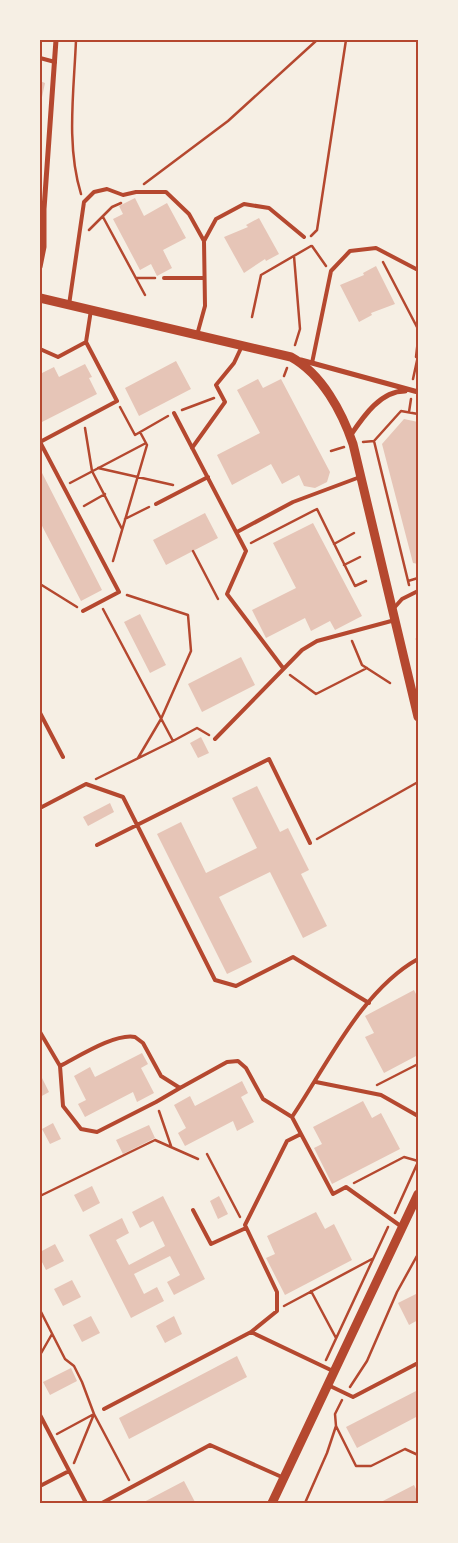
<svg xmlns="http://www.w3.org/2000/svg" width="458" height="1543" viewBox="0 0 458 1543" font-family="'Roboto Condensed',sans-serif">
<style>
.building{fill:#e6c5b7}
.lines{fill:none;stroke-linecap:round;stroke-linejoin:round}
.path{stroke:#b5482f;stroke-width:2.5}
.service{stroke:#b5482f;stroke-width:4}
.minor{stroke:#b5482f;stroke-width:5}
.tertiary{stroke:#b5482f;stroke-width:9}
.neatline{fill:none;stroke:#b5482f;stroke-width:2}
</style>
<rect width="100%" height="100%" fill="#f6efe4"/>
<path class="building" d="M40 81 45 83 41 102H40Z
M135 198 144 216 167 203 186 238 163 250 172 268 157 276 151 264 140 270 113 219 123 214 119 206Z
M259 218 279 254 266 261 265 259 244 273 224 237 248 227 246 225Z
M376 266 395 304 371 313 372 315 359 322 340 285 364 275 363 273Z
M176 361 191 389 139 416 125 388Z
M85 364 92 377 89 378 97 394 40 423V369L42 373 54 367 59 377Z
M258 379 263 388 281 379 330 472 327 482 315 488 304 486 299 475 282 484 271 464 232 485 217 455 260 433 237 390Z
M404 419 418 422V564L413 563 382 444Z
M40 469 102 590 81 601 40 522Z
M205 513 218 538 166 565 153 540Z
M313 523 362 616 335 630 330 621 311 631 305 618 266 638 252 610 296 588 273 543Z
M140 614 166 665 150 673 124 622Z
M241 657 255 685 202 712 188 684Z
M201 737 209 753 198 758 190 743Z
M257 786 280 832 288 828 309 870 301 874 327 926 303 938 270 872 219 897 252 962 227 974 157 834 181 822 206 873 257 848 232 798Z
M110 803 114 812 88 826 83 817Z
M414 990 418 998V1055L384 1073 365 1037 374 1033 365 1016Z
M142 1053 148 1064 141 1068 154 1093 137 1102 133 1092 85 1117 78 1104 86 1100 74 1076 90 1067 95 1077Z
M40 1074 49 1092 40 1097Z
M242 1081 248 1093 241 1097 254 1122 237 1131 233 1121 185 1146 178 1133 186 1128 174 1105 190 1096 195 1106Z
M363 1101 372 1118 381 1113 400 1149 332 1184 314 1148 322 1144 313 1127Z
M53 1123 61 1139 50 1144 42 1129Z
M149 1125 155 1138 123 1154 116 1140Z
M92 1186 100 1203 83 1212 74 1195Z
M163 1196 205 1279 174 1295 167 1282 180 1275 170 1256 134 1274 144 1294 157 1287 164 1301 131 1318 89 1235 122 1218 129 1233 116 1240 129 1265 165 1246 153 1221 140 1228 132 1212Z
M219 1196 228 1214 218 1219 210 1201Z
M316 1212 325 1229 334 1224 352 1260 285 1295 266 1258 275 1254 267 1236Z
M55 1244 64 1261 46 1270 40 1258V1252Z
M72 1280 81 1297 63 1306 54 1289Z
M418 1293V1320L409 1325 398 1303Z
M91 1316 100 1333 82 1342 73 1325Z
M174 1316 182 1334 165 1343 156 1326Z
M237 1356 247 1377 129 1439 119 1418Z
M71 1368 77 1381 50 1395 43 1382Z
M418 1390V1416L357 1448 346 1427Z
M184 1481 195 1502 142 1503Z
M414 1485 418 1493V1503H379Z"/>
<g class="lines">
<path class="path" d="M76 40C74 91 66 145 81 194
M144 184 228 121 317 40
M103 217 145 295
M89 230 112 207 121 203
M311 236 317 230 346 40
M312 246 326 266
M294 256 300 329 295 345
M383 262 418 329
M136 278H155
M252 317 261 275 311 246
M416 357 418 340
M284 376 287 368
M413 379 418 356
M120 407 135 435 168 416
M182 410 214 398
M409 412 411 399
M85 428 92 471 122 529
M363 442 374 441
M331 451 344 447
M98 468 173 485
M70 483 146 443
M84 506 105 494
M125 519 149 507
M251 543 317 509 355 586 366 581
M334 544 354 533
M193 551 218 599
M113 561 147 445 140 432
M344 565 360 557
M408 581 418 578
M40 584 77 607
M409 585 374 441 401 411 418 414
M127 595 188 615 191 651 161 719 138 758
M417 639H418
M352 641 362 665 390 683
M290 675 316 694 367 668
M173 741 197 728 209 735
M96 779 173 741 103 609
M317 839 418 782
M377 1085 418 1064
M159 1111 171 1146
M207 1154 240 1217
M354 1183 404 1157 418 1161
M40 1196 155 1140 198 1159
M395 1213 418 1162
M311 1291 336 1338
M284 1306 372 1259
M40 1310 65 1359 74 1366 82 1382 94 1414 129 1480
M40 1355 52 1334
M326 1360 388 1227
M350 1387 367 1361 397 1292 418 1254
M336 1426 356 1466H371L405 1449 418 1455
M57 1434 94 1414
M74 1463 94 1414
M305 1503 327 1453 336 1426 335 1414 342 1400"/>
<path class="service" d="M40 58 55 62
M204 241 216 219 244 204 269 208 304 237
M164 278H203
M69 305 84 202 94 192 107 189 123 195 136 192H166L189 214 204 241 205 306 197 335
M40 349 58 357 86 342
M312 363 331 271 350 251 376 248 418 270
M174 413 246 551 227 594 283 668
M192 448 225 402 216 385 234 363 242 346
M156 504 208 477
M237 532 293 502 360 477
M394 608 402 599 418 591
M83 611 119 592 40 442 117 401 86 342 91 310
M40 713 63 757
M215 739 302 650 317 641 395 620
M40 808 86 784 123 797 215 980 236 986 293 957 369 1003
M97 845 269 759 310 843
M40 1032 60 1066C78 1057 115 1033 135 1037L143 1043 161 1076 180 1088 227 1062 238 1061 246 1068 263 1099 292 1117
M60 1066 63 1106 81 1129 97 1132 156 1102 180 1088
M316 1082 381 1095 418 1116
M301 1134 333 1194 346 1187 402 1227
M193 1210 211 1244 246 1228
M335 1372 251 1332 277 1311V1292L245 1225 287 1141 301 1134 292 1117C327 1065 362 990 418 959
M328 1385 353 1397 418 1363
M104 1409 251 1332
M40 1415 86 1503
M40 1486 69 1471
M102 1503 210 1445 284 1478"/>
<path class="minor" d="M40 267 44 247V209L56 40
M301 360 418 392
M350 436C363 417 380 391 405 391"/>
<path class="tertiary" d="M40 298 291 357C322 374 342 412 353 444L418 717
M272 1503 418 1194"/>
</g>
<rect width="458" height="1543" fill="none" stroke="#f6efe4" stroke-width="82"/>
<rect x="41" y="41" width="376" height="1461" class="neatline"/>
</svg>
